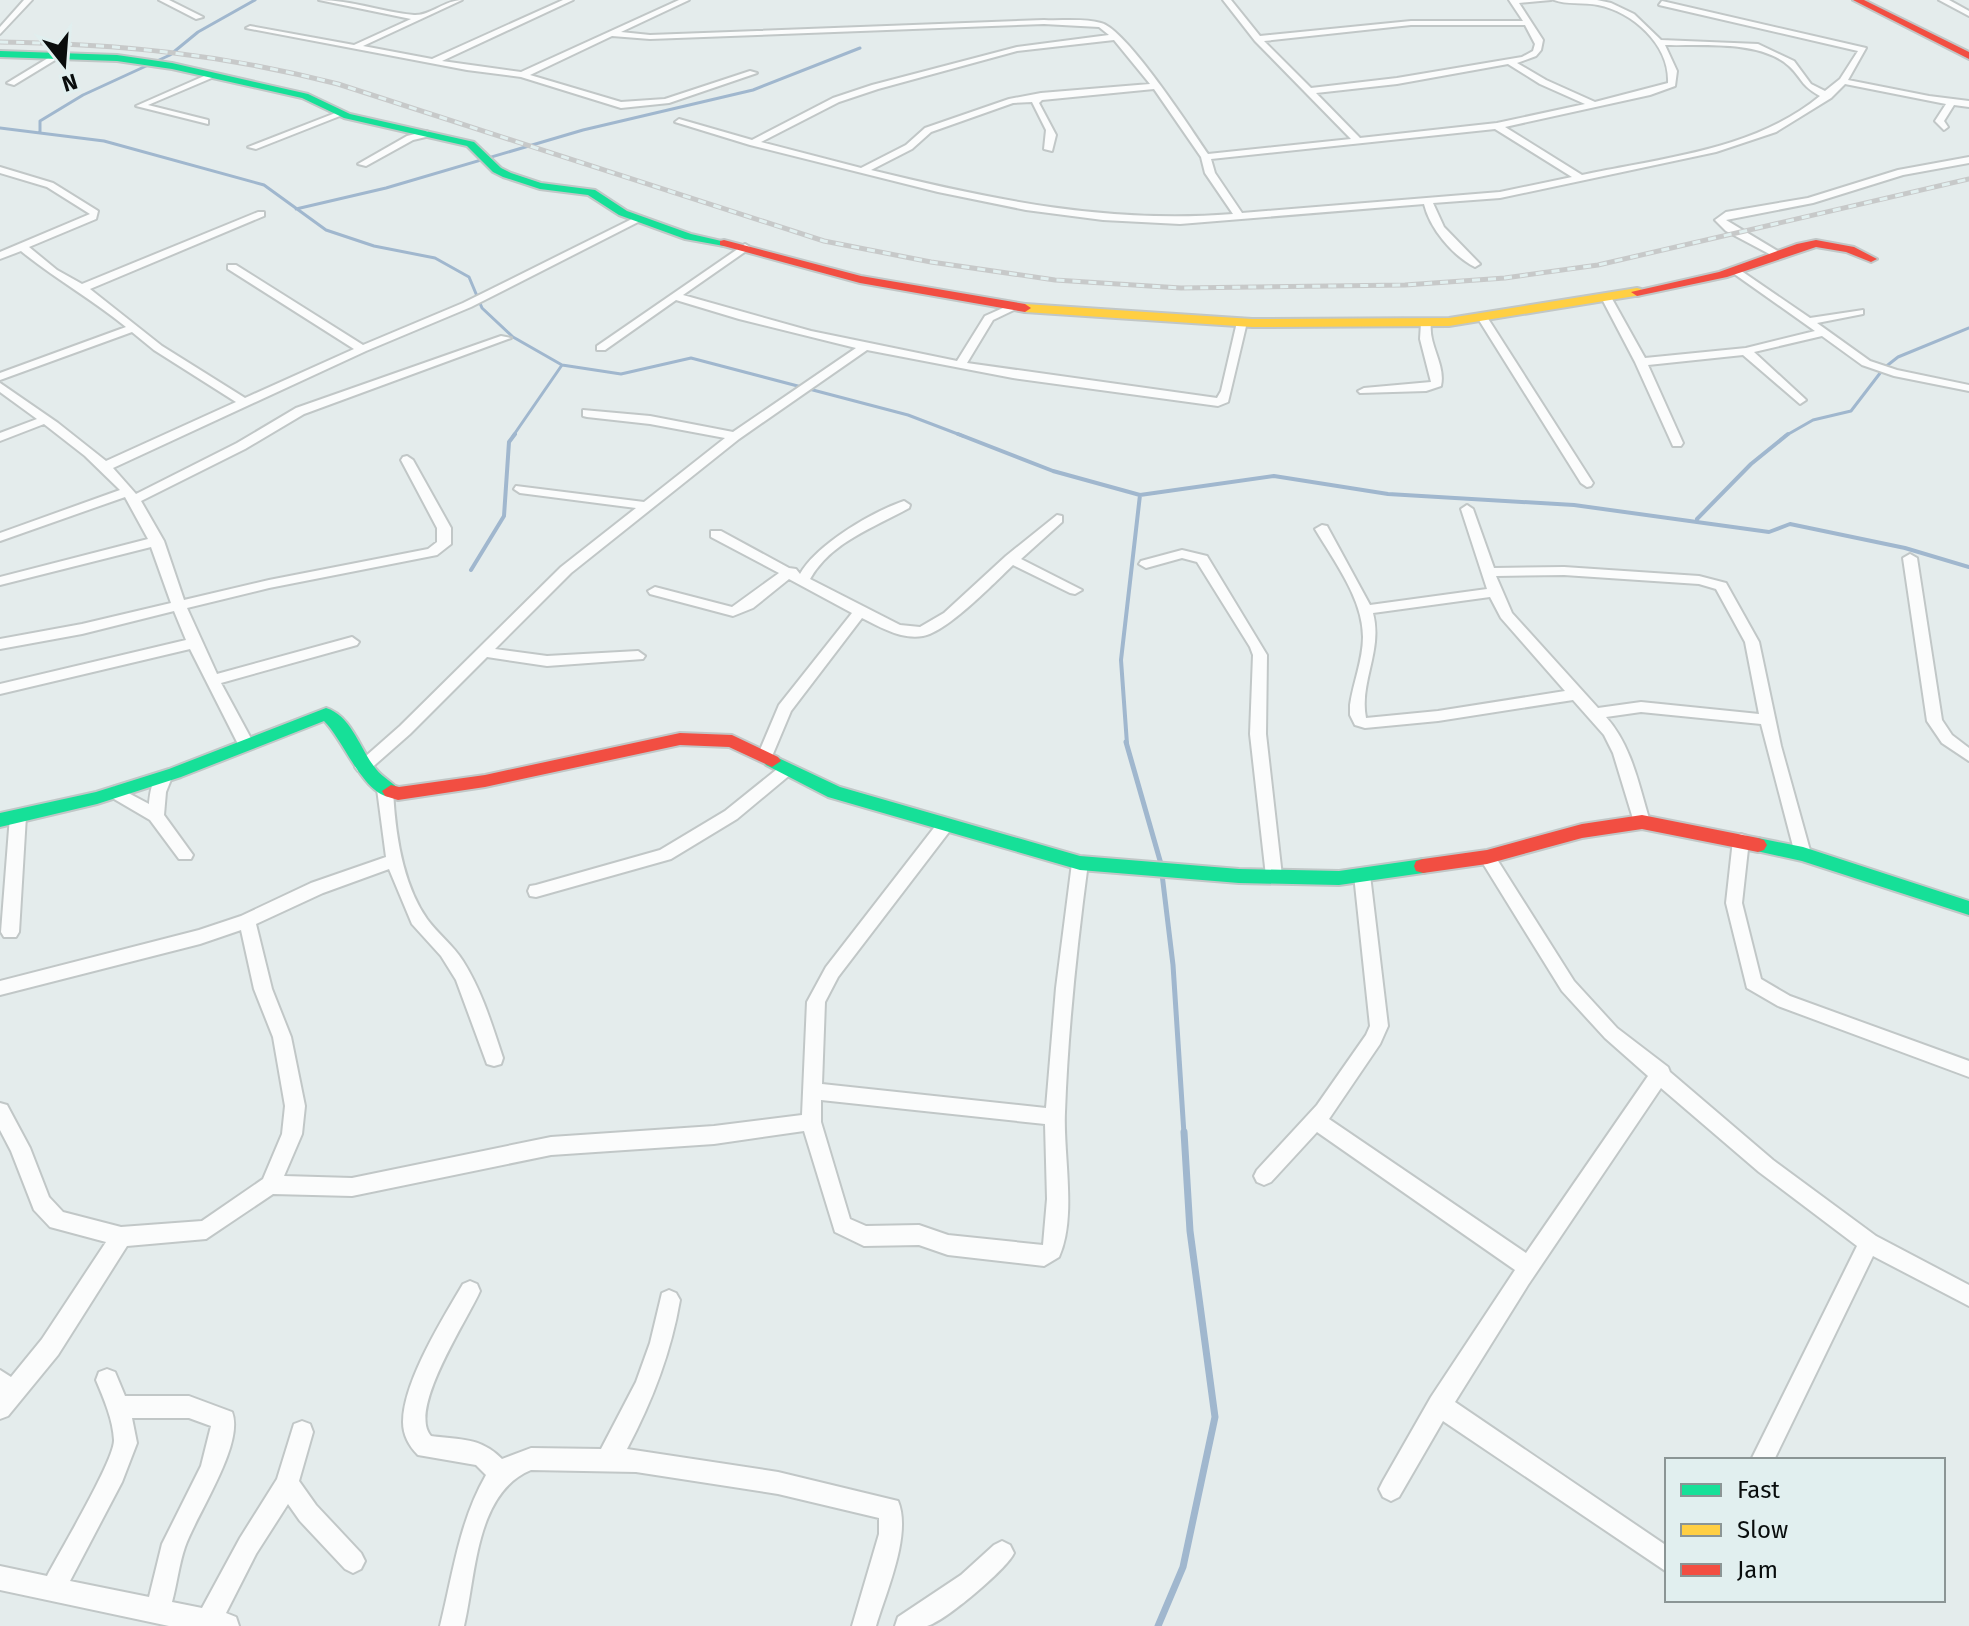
<svg xmlns="http://www.w3.org/2000/svg" width="1969" height="1626" viewBox="0 0 1969 1626" font-family="'Fira Sans',sans-serif">
<style>
.lines{fill:none;stroke-linecap:round;stroke-linejoin:round}
.stream-far3{stroke:#a0b7ce;stroke-width:3}
.stream-far2{stroke:#a0b7ce;stroke-width:4}
.stream-far1{stroke:#a0b7ce;stroke-width:5}
.stream{stroke:#a0b7ce;stroke-width:7}
.street-casing{stroke:#c1c7c7;stroke-width:4}
.fast-casing{stroke:#c1c7c7;stroke-width:4}
.slow-casing{stroke:#c1c7c7;stroke-width:4}
.jam-casing{stroke:#c1c7c7;stroke-width:4}
.street{fill:#fbfcfc;fill-rule:evenodd}
.fast{fill:#16e098;fill-rule:evenodd}
.slow{fill:#ffcf43;fill-rule:evenodd}
.jam{fill:#f24e42;fill-rule:evenodd}
.rail-casing{stroke:#c7c9c9;stroke-width:5}
.rail{stroke:#e1efef;stroke-width:3;stroke-dasharray:8;stroke-linecap:butt}
</style>
<rect width="100%" height="100%" fill="#e4ecec"/>
<g class="lines">
<path class="stream-far3" d="M0 128 104 141 264 185 326 230 374 246 435 258 469 277 482 308 513 337 562 365 621 374 691 358 908 415 963 436
M40 133V121L83 95 170 55 198 32 255 0
M296 209 386 188 583 130 753 90 860 48
M513 436 562 365
M1785 436 1813 420 1851 411 1884 368 1898 357 1969 328"/>
<path class="stream-far2" d="M958 434 1053 471 1140 495 1274 476 1388 494 1574 505 1769 532 1790 524 1905 548 1969 567
M1697 519 1751 464 1788 434
M471 570 504 516 509 442 515 434
M1127 744 1121 660 1140 495"/>
<path class="stream-far1" d="M1126 742 1161 864
M1162 874 1173 965 1184 1134"/>
<path class="stream" d="M1158 1626 1183 1567 1215 1417 1190 1231 1184 1132"/>
<defs>
<path id="street" d="M24 0H32L0 34V27Z
M159 0H169L203 17 196 19Z
M319 0C352 0 382 12 414 15 430 16 445 0 462 0L363 46 432 59 563 0H573L442 61 521 72 679 0H689L621 32 650 35 1044 20C1062 21 1084 18 1101 23 1126 29 1191 129 1208 154L1351 139 1255 41 1223 0H1231L1260 36 1411 21H1523L1509 0H1551L1519 3 1543 40 1541 50 1536 56 1517 63 1546 80 1595 102 1668 83C1670 45 1633 12 1598 5 1584 2 1566 5 1554 0H1597L1611 3 1634 14 1661 40 1758 44 1794 61 1811 84 1825 91 1840 79 1858 51 1659 5 1662 1 1866 48 1848 80 1929 96 1969 101V107L1954 105 1944 121 1948 127 1944 130 1935 121 1946 104 1845 84 1831 98 1776 132 1716 152 1500 198 1433 203 1444 227 1480 264 1475 267C1453 256 1430 229 1424 204L1180 224 1103 220 1026 210 938 192 750 145 675 122 679 119 752 140 833 98 872 85 1017 47 1109 35 1099 27 1044 24 650 39 612 36 530 75 621 102 665 99 750 71 757 73 669 103 621 108 521 77 467 70 246 28 250 26 354 45 411 19ZM1411 25H1525L1535 44 1533 51 1522 57 1397 78 1311 88 1264 41ZM1114 40 1150 84 1041 93 1009 99 925 128 906 145 861 168 761 142 839 102 878 89 1017 51ZM1665 45C1701 46 1761 40 1789 66 1803 79 1800 85 1820 96 1755 150 1662 158 1582 175L1505 127 1650 95 1675 86 1677 71ZM1508 64 1540 84 1585 104 1497 123 1360 138 1316 93 1397 84ZM1154 89 1201 157 1205 173 1233 214C1106 224 994 200 871 170L912 149 931 132 1013 103 1032 102 1046 130 1044 149 1052 151 1056 135 1039 103 1042 100ZM1495 129 1572 177 1500 192 1242 213 1215 173 1211 159Z
M1939 0H1949L1969 11V16Z
M58 52 65 54 14 85 7 83Z
M211 73 215 75 214 77 148 105 208 120V124L136 106Z
M338 112 345 114 256 149 248 147Z
M427 131 431 134 430 136 413 140 366 166 358 164 407 136Z
M1969 157V163L1903 175 1813 203 1726 220 1781 253 1782 255 1777 258 1726 231 1715 220 1726 212 1808 198 1898 170Z
M0 167 53 183 98 211 96 219 29 247 57 270 82 284 258 212H264V216L90 289 162 346 245 398 354 349 228 269V265H236L363 345 463 303 636 217 644 219 471 307 366 351 113 468 136 494 237 443 296 408 501 336 511 338 304 414 245 449 141 501 164 541 184 600 269 580 428 549 437 542V528L401 460 403 457 407 456 413 460 451 528V544L437 555 269 588 187 608 217 674 352 637 359 642 357 645 221 683 254 744 246 749 238 744 190 649 0 694V684L186 640 174 611 82 634 0 649V639L82 624 171 603 151 547 0 585V577L148 539 125 497 0 541V533L120 490 85 456 44 424 0 441V433L37 419 0 392V383L58 423 106 461 236 402 154 350 132 332 0 380V373L126 327C92 299 55 279 21 251L0 259V252L90 214 47 187 0 173Z
M745 244 750 247 749 249 683 295 811 331 957 361 985 316 1012 304 1017 307 1016 309 993 320 967 363 1217 398 1221 391 1237 322 1242 319 1247 322 1228 402 1218 406 1013 378 867 350 739 439 571 573 495 649 547 656 638 651 645 656 643 659 547 666 487 657 410 734 368 771H358L355 767 358 763 400 726 561 567 636 508 520 493 514 489 516 486 644 502 725 438 650 424 587 417 583 416V410L650 416 733 432 856 348 739 319 676 300 605 350H597V346Z
M1737 268 1810 318 1863 310V314L1817 323 1870 361 1897 370 1969 385V391L1894 376 1862 365 1822 336 1754 352 1804 398 1806 400 1800 404 1743 355 1648 365 1683 443 1681 446H1673L1635 362 1602 299 1611 297 1645 358 1746 348 1815 331 1733 273V269Z
M1482 314 1487 317 1593 483 1591 486 1587 487 1581 483 1477 317Z
M1426 320 1431 323C1428 345 1446 365 1441 386L1426 391 1360 393 1358 391 1364 388 1431 382 1420 339 1421 323Z
M904 501 910 505 909 508C873 528 831 542 810 579L900 625 920 627 944 613 1006 556 1057 515 1062 516V522L1021 559 1082 590 1075 594 1070 593 1013 565C994 583 947 632 923 636 902 640 880 627 862 618L791 711 770 761H760L757 757 779 705 852 613 789 579 753 608 733 616 650 594 648 591 655 587 732 607 779 573 711 537V531H721L789 568 796 569 800 574C817 544 872 512 904 501Z
M1467 505 1473 509 1494 568 1564 567 1699 576 1726 583 1759 642 1781 746 1811 854 1809 858H1797L1795 854 1761 724 1641 712 1606 717C1632 746 1639 786 1650 822L1642 828 1634 822 1613 753 1604 735 1573 700 1438 721 1365 728 1355 725 1350 715V705C1353 683 1363 660 1363 637 1363 599 1334 561 1315 529L1322 525 1327 526 1370 605 1487 589 1461 509ZM1564 575 1699 584 1716 589 1745 642 1759 714 1641 702 1598 708 1512 613 1496 576ZM1490 597 1501 618 1565 691 1438 711 1366 718C1359 682 1383 651 1373 613Z
M1182 550 1207 556 1267 655 1266 734 1282 876 1280 880H1268L1266 876 1250 734 1253 655 1250 647 1197 562 1182 558 1146 568 1139 564 1141 561Z
M1910 554 1917 558 1942 720 1952 735 1969 748V761L1942 743 1927 721 1903 558Z
M786 764 794 770 791 774 737 819 671 859 536 897 530 896 528 891 530 886 536 885 660 850 725 811 781 766Z
M164 771 172 777 166 792 164 815 193 855 191 859H179L150 820 109 796 107 792 115 786 149 804C150 793 152 775 164 771Z
M385 783 393 789C395 832 402 883 427 919 438 934 453 945 463 961 482 991 492 1025 503 1058L501 1064 494 1066 487 1064 456 980 441 956 412 924 389 869 323 893 256 924 272 989 291 1037 305 1106 302 1134 284 1176 352 1178 551 1137 714 1126 802 1115 807 1002 826 967 940 820H952L954 824 952 828 838 977 825 1002 822 1084 1046 1108 1056 988 1072 863 1074 859H1086L1088 863C1077 945 1068 1028 1065 1112 1063 1155 1077 1217 1059 1257L1044 1266 948 1255 919 1245 864 1246 835 1232 804 1131 714 1144 551 1155 352 1196 273 1194 206 1239 127 1246 58 1355 8 1416 0 1419V1370L11 1377 42 1339 106 1242 50 1227 34 1210 11 1151 0 1130V1103L7 1105 30 1148 49 1197 63 1212 121 1227 202 1221 263 1179 282 1134 285 1106 273 1037 254 989 241 930 200 944 0 995V981L199 930 241 916 311 883 386 857 377 789ZM821 1100 1045 1124 1047 1199 1043 1245 948 1235 919 1225 866 1226 850 1219 821 1122Z
M18 810 26 816 19 932 16 937H4L1 932 10 816Z
M1741 834 1747 836 1749 840 1742 903 1761 979 1790 996 1969 1061V1077L1778 1006 1747 988 1726 903 1733 840 1735 836Z
M1487 851 1493 853 1574 981 1617 1028 1668 1067 1670 1072 1773 1160 1876 1236 1969 1285V1306L1873 1256 1774 1460H1751L1857 1246 1759 1172 1661 1088 1528 1285 1455 1402 1667 1546V1572L1443 1421 1399 1497 1391 1501 1383 1497 1379 1489 1383 1481 1431 1397 1515 1270 1317 1132 1271 1182 1264 1185 1257 1182 1254 1176 1257 1170 1317 1105 1366 1035 1370 1026 1354 875 1356 871H1368L1370 875 1388 1026 1380 1044 1329 1119 1526 1253 1648 1076 1605 1038 1562 991 1479 857 1481 853Z
M470 1281 477 1284 480 1291C468 1319 407 1410 431 1436 461 1440 480 1437 502 1459L531 1448 601 1449 636 1382 650 1343 662 1293 669 1290 676 1293 680 1300C671 1353 652 1402 627 1449L778 1472 898 1501C912 1534 886 1592 876 1626H852L879 1534V1518L778 1494 636 1472 531 1470C475 1493 476 1576 464 1626H440C453 1574 459 1522 486 1475L476 1465 418 1455C409 1446 403 1435 403 1422 403 1382 443 1318 463 1284Z
M107 1369 115 1372 125 1396H189L232 1412C245 1444 196 1515 185 1547 179 1564 177 1584 172 1602L202 1608 240 1538 277 1479 294 1424 302 1421 310 1424 313 1432 299 1481 316 1505 361 1553 365 1561 361 1569 353 1573 345 1569 300 1521 288 1504 256 1554 226 1613 236 1617 239 1626H169L0 1590V1566L47 1576C59 1553 115 1459 114 1440 113 1420 104 1399 96 1380L99 1372ZM132 1418H189L211 1426 201 1466 162 1544 149 1597 70 1581 122 1482 137 1443Z
M1002 1541 1010 1545 1014 1553C1007 1569 944 1622 927 1626 917 1626 904 1626 895 1626L898 1617 961 1575 994 1545Z"/>
<path id="fast" d="M0 51 117 55 172 63 308 94 350 114 474 142 501 168 511 173 541 183 595 190 627 211 691 234 730 243 724 246 685 239 619 215 588 195 540 189 503 177 493 172 467 146 344 118 302 98 172 69 117 61 0 57Z
M326 708C352 716 360 750 376 769 383 778 393 782 400 791L397 796C367 805 343 738 324 721L181 777 97 804 0 827V813L96 792 169 769Z
M772 755 840 787 1080 856 1239 869 1339 871 1423 859 1430 861 1432 866 1430 871 1423 873 1339 885 1239 883 1080 870 828 797 766 765 763 761Z
M1758 838 1803 847 1969 901V915L1802 861 1752 850 1749 845 1752 840Z"/>
<path id="slow" d="M1637 288 1641 289V295L1449 326 1252 327 1025 312 1019 308 1025 304 1252 319 1449 318Z"/>
<path id="jam" d="M1853 0H1864L1969 52V59Z
M724 240 861 276 1025 304 1031 308 1025 312 860 283 720 245V241Z
M1816 240 1854 247 1877 259 1871 262 1846 252 1816 247 1727 277 1637 296 1631 292 1719 272 1797 244Z
M680 733 732 735 778 757 781 761 772 767 729 747 680 745 485 787 398 800 385 796 382 791 391 785 399 787 485 775Z
M1642 815 1758 838 1764 840 1767 845 1764 850 1758 852 1642 829 1582 838 1487 864 1423 873 1416 871 1414 866 1416 861 1423 859 1487 850 1582 824Z"/>
</defs>
<use href="#street" class="street-casing"/>
<use href="#fast" class="fast-casing"/>
<use href="#slow" class="slow-casing"/>
<use href="#jam" class="jam-casing"/>
<use href="#street" class="street"/>
<use href="#fast" class="fast"/>
<use href="#slow" class="slow"/>
<use href="#jam" class="jam"/>
<defs>
<path id="rail" d="M0 42C121 44 220 54 338 84L824 241 931 262 1055 280 1181 288 1405 285 1505 278 1598 265 1969 179"/>
</defs>
<use href="#rail" class="rail-casing"/>
<use href="#rail" class="rail"/>
</g>
<rect x="1665" y="1458" width="280" height="144" fill="#e1efef" stroke="#8b9595" stroke-width="2"/>
<rect x="1681" y="1484" width="40" height="12" fill="#16e098" stroke="#8b9595" stroke-width="2"/>
<text x="1737" y="1498" font-size="24" fill="#090d0d">Fast</text>
<rect x="1681" y="1524" width="40" height="12" fill="#ffcf43" stroke="#8b9595" stroke-width="2"/>
<text x="1737" y="1538" font-size="24" fill="#090d0d">Slow</text>
<rect x="1681" y="1564" width="40" height="12" fill="#f24e42" stroke="#8b9595" stroke-width="2"/>
<text x="1737" y="1578" font-size="24" fill="#090d0d">Jam</text>
<g transform="translate(64 64) rotate(163)" stroke="#e1efef" stroke-width="6" paint-order="stroke">
<path d="M0-6L14 30L0 20L-14 30Z" fill="#090d0d"/>
<text y="-12" font-size="22" font-weight="bold" text-anchor="middle" fill="#090d0d">N</text>
</g>
</svg>
